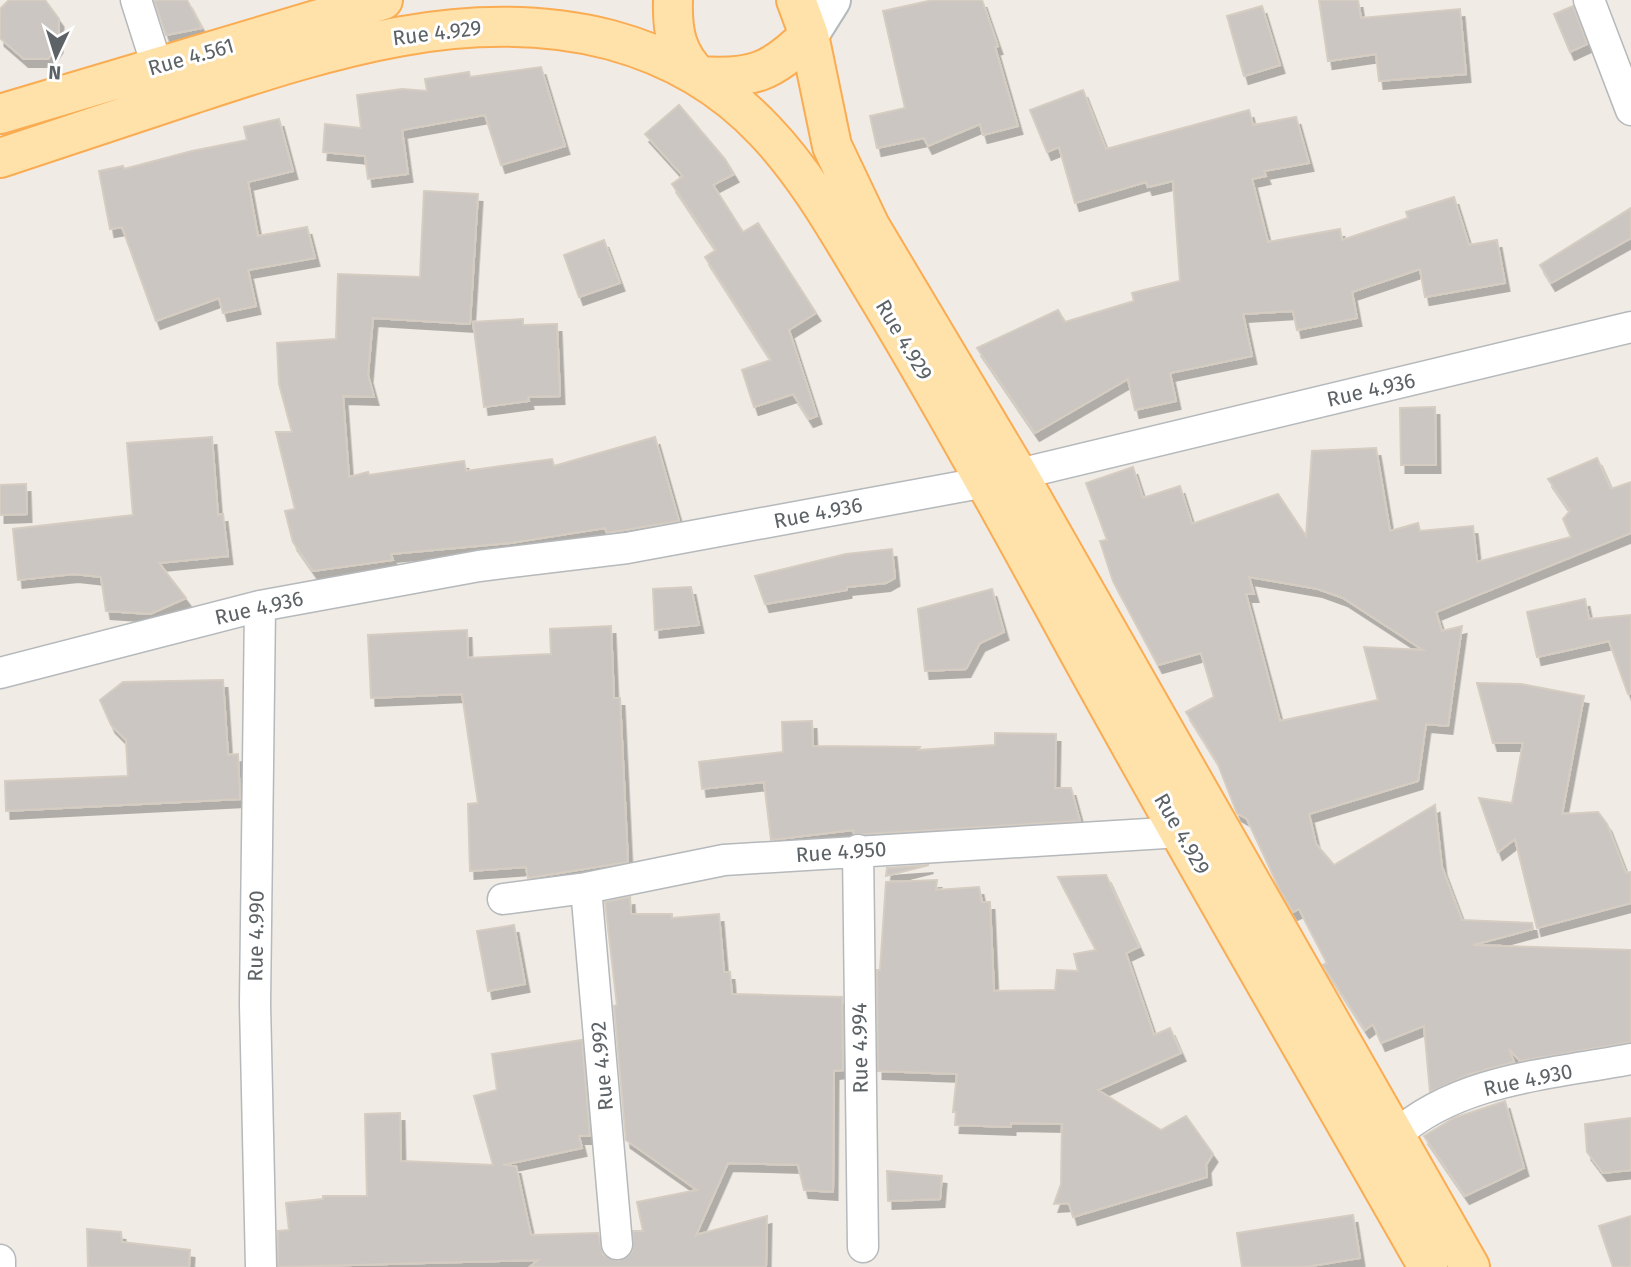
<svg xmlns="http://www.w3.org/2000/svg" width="1631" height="1267" viewBox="0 0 1631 1267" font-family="'Fira Sans',sans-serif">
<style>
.building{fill:#cbc6c1;stroke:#d5ccc2;stroke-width:2;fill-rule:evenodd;filter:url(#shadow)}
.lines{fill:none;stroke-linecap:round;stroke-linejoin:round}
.street-casing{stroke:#b5b9bc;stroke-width:33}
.secondary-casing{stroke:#b3b9bd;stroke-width:42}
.primary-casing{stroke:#faac53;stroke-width:42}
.street{stroke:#fff;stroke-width:30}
.secondary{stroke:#fff;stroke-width:38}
.primary{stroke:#ffe2aa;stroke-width:38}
.labels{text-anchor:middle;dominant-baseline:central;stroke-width:6;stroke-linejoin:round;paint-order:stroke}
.street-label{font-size:21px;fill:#5c6266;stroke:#fff}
</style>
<defs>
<filter id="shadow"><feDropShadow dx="4.5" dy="8" stdDeviation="0" flood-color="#0004"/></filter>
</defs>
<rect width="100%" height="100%" fill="#f0ebe4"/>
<path class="building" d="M9 0H45L59 19 58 45 48 59H24L0 38V9Z
M154 0H187L202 28 166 35Z
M933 0H982L998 46 995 47 1018 126 983 135 980 124 928 146 924 138 877 148 870 116 905 108 883 11Z
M1319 0H1358L1361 18 1460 9 1466 74 1379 81 1376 54 1328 61Z
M1262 6 1280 65 1244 76 1227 16Z
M1573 6 1587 44 1570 52 1554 14Z
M541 67 565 146 501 165 485 115 402 130 408 174 368 179 365 156 323 152 325 124 361 128 357 95 402 89 427 91 425 79 469 72 470 77Z
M1083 90 1106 149 1249 110 1253 125 1296 117 1309 163 1264 171 1266 176 1252 179 1268 242 1340 229 1342 240 1408 218 1406 212 1454 197 1469 245 1497 240 1505 283 1425 297 1420 269 1352 292 1357 318 1297 330 1293 311 1243 314 1252 356 1170 373 1176 401 1135 410 1128 379 1035 433 977 348 1058 310 1065 322 1134 301 1132 293 1180 281 1173 181 1148 187 1146 182 1075 203 1059 147 1047 152 1030 110Z
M679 105 725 159 734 174 713 185 743 232 758 223 816 313 789 330 817 416 809 419 793 394 754 407 742 370 771 360 705 257 716 250 672 184 683 176 645 134Z
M279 119 293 171 248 182 258 236 307 227 315 258 248 270 256 306 223 313 219 298 156 321 122 227 110 229 99 171 123 166 124 169 192 151 247 140 244 127Z
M424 191 478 194 470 324 373 318 368 375 374 397 343 396 349 477 368 472 369 475 464 461 466 471 552 459 554 466 655 437 679 521 607 533 605 528 510 543 391 554 393 560 313 571 293 542 285 511 295 509 276 432H292L279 384 277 343 336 339 338 274 420 277Z
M1631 208V238L1551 283 1540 265Z
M604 240 620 283 579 297 564 255Z
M523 319V325L557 324 560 396 528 397 529 401 484 407 473 322Z
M1435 407 1436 465H1401L1400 408Z
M212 437 218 515 223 514 228 556 159 563 186 598 150 614 106 611 101 577 74 574 18 580 13 529 133 515 127 443Z
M1376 448 1390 531 1418 523 1420 531 1473 526 1477 562 1571 537 1563 519 1570 511 1548 479 1597 458 1611 489 1631 482V533L1436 612 1442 631 1462 626 1448 726 1426 724 1418 781 1309 814 1316 844 1334 865 1435 805 1442 867 1462 920 1532 923 1533 929 1473 945 1631 950V1042L1520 1061 1509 1049 1514 1062 1470 1074 1430 1092 1424 1026 1381 1043 1373 1024 1365 1030 1323 965 1327 963 1299 909 1293 912 1279 888 1247 819 1237 813 1217 762 1186 712 1214 697 1201 653 1158 665 1113 581 1100 541 1107 540 1086 483 1133 467 1143 498 1180 486 1192 524 1278 494 1306 536 1312 451ZM1249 577 1318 589 1343 598 1423 650 1364 647 1378 700 1280 721 1246 594H1254Z
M26 484 27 514 0 515V485Z
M892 549 895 578 886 583 847 587V590L765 604 755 576 846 554Z
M691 587 699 625 655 630 653 589Z
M992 589 1004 632 980 643 966 669 925 671 918 609Z
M1585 599 1589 619 1631 615V694H1628L1609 641 1537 657 1527 612Z
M611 626 614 698H620L628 862 528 878 526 867 470 871 468 804 478 803 462 694 371 698 368 635 467 630 468 658 551 654 550 629Z
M223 680 228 755 238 754 240 799 6 811 5 781 128 776 126 740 111 725 100 700 123 682Z
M1477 683 1521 684 1584 696 1562 814 1598 812 1607 824 1626 873 1631 872V903L1537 928 1515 839 1498 852 1479 798 1512 803 1523 743H1493Z
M812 721 813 746 920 747 918 750 995 745V733L1056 734 1055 788H1071L1080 821 864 834H854L853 830 771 840 764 782 702 789 699 762 783 752 782 722Z
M929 865 886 876 887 868Z
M1106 875 1139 947 1126 953 1154 1035 1170 1028 1181 1053 1098 1090 1161 1130 1186 1116 1213 1154 1206 1165 1207 1177 1073 1217 1069 1203 1054 1204 1061 1184 1062 1124 1011 1123V1127L955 1125 956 1112H953L957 1074 878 1071 877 970H880L886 882 937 880 936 890 979 887 982 902H990L994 991 1055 990 1057 970 1078 971 1074 954 1096 950 1058 877Z
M630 897 631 914H672V918L719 914 724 972H730L732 994 842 997 843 1070 834 1071 833 1192 804 1190 798 1165 728 1163 696 1235 767 1216 766 1267H530L538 1260 278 1267V1231L289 1230 286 1203 323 1199V1196H367L365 1114 400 1113 401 1161 493 1165 474 1096 497 1090 492 1054 582 1040 590 1136H579L582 1148 503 1165 516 1166 531 1235 598 1233 603 1255 619 1261 632 1252 633 1231H643L637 1202 697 1190 626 1140 614 1006 617 1005 605 902Z
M514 925 525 984 488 991 477 931Z
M1505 1101 1524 1168 1465 1196 1424 1136 1454 1118Z
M1631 1118V1170L1603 1173 1587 1152 1585 1124Z
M887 1171 942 1176 940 1199 888 1201Z
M1353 1215 1360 1258 1305 1267H1242L1237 1233Z
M1631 1216V1267H1613L1599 1226Z
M87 1229 121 1232 122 1242 190 1250 189 1267H88Z"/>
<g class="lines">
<defs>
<path id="street" d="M136 0 157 66
M1589 0 1631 110
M260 606 255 1004 261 1267
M0 673 260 606 479 566 627 548 986 482 1631 327
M858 850 863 1247
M586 888 617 1244
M503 899 586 888 724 860 1181 832
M1395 1136C1457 1079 1552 1074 1631 1059
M0 1260V1267"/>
<path id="secondary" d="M809 35 831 0"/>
<path id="primary" d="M673 0C672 31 676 54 699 76 751 80 773 72 809 35
M796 0 809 35 832 146 870 226 1018 474 1470 1267
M0 114 383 0
M0 158C64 137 129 115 193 94 327 50 469 3 611 40 670 56 723 86 765 131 809 177 841 236 874 290 939 397 999 506 1059 616 1178 835 1305 1050 1428 1267"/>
</defs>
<use href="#street" class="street-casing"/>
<use href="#secondary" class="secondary-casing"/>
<use href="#primary" class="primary-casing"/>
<use href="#street" class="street"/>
<use href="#secondary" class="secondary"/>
<use href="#primary" class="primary"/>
</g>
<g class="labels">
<g class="street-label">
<text transform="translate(437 33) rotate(-7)">Rue 4.929</text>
<text transform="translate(191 57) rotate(-16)">Rue 4.561</text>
<text transform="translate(904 340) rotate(59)">Rue 4.929</text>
<text transform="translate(1371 390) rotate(-13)">Rue 4.936</text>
<text transform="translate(818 513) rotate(-11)">Rue 4.936</text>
<text transform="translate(259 608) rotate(-13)">Rue 4.936</text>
<text transform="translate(1182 834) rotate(60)">Rue 4.929</text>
<text transform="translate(841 852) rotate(-4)">Rue 4.950</text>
<text transform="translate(256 936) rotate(-89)">Rue 4.990</text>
<text transform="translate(860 1048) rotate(-91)">Rue 4.994</text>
<text transform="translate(602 1066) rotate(-95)">Rue 4.992</text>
<text transform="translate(1528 1080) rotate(-12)">Rue 4.930</text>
</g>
</g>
<g transform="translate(56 56) rotate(184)" stroke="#ffffff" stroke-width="5" paint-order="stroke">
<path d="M0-5L12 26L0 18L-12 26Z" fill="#5c6266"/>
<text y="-10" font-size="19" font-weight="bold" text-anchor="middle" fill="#5c6266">N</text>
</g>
</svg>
